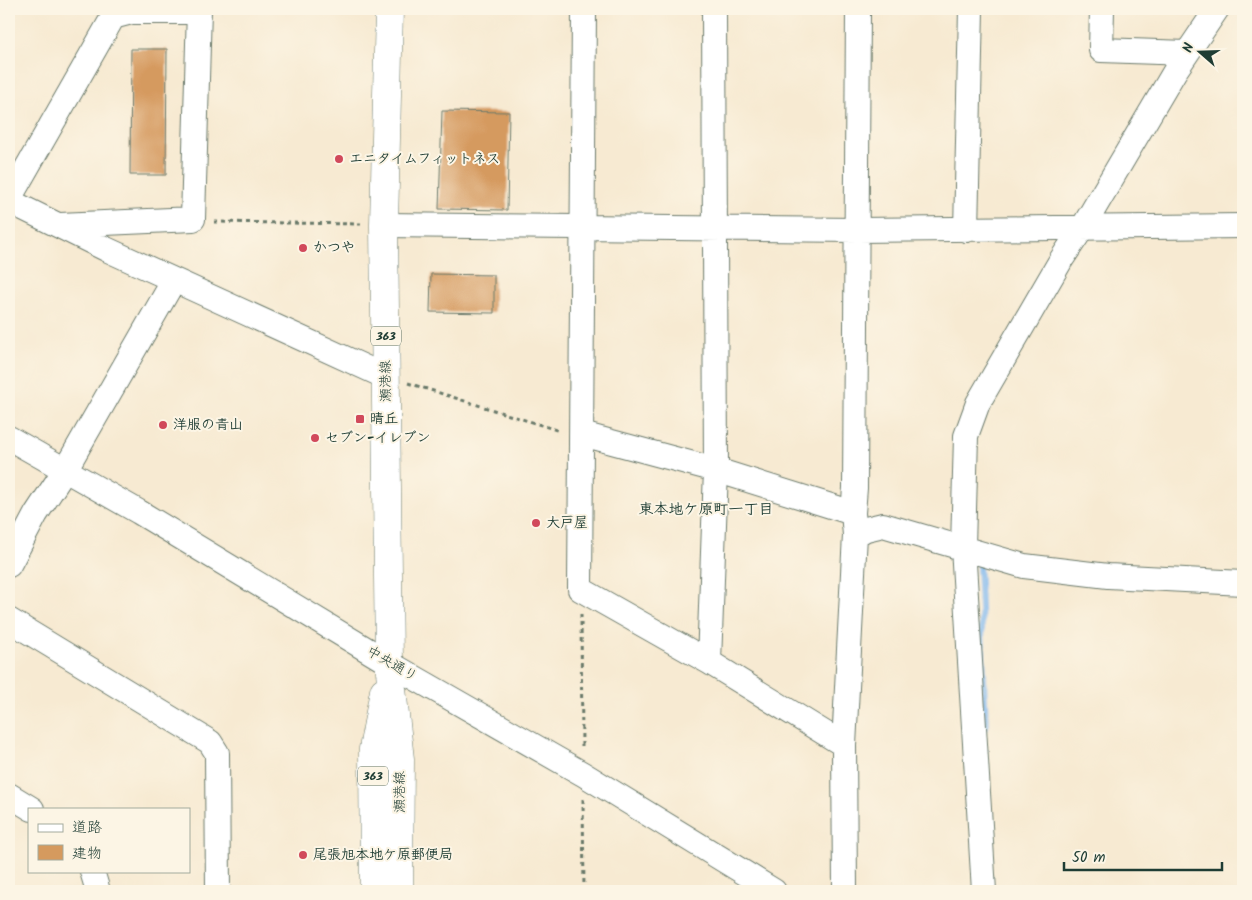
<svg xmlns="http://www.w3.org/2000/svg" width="1252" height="900" viewBox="0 0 1252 900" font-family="Kalam,'Klee One',sans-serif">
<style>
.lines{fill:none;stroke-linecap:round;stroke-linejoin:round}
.stream{stroke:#7eb7ef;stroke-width:6}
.building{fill:#d59a5e}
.minor-casing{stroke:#6b7a6b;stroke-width:26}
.highway-casing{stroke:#6b7a6b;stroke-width:29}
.path{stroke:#6b7a6b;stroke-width:3;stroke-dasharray:4 4;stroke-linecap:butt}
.minor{stroke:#fff;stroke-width:24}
.highway{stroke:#fff;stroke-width:28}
.poi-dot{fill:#d1495b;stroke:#fcf5e5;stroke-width:2}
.labels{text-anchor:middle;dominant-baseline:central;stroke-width:4;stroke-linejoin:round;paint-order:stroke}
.shield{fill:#fcf5e5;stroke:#617469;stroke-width:1}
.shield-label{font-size:12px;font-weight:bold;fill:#1f3d34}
.poi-label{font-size:14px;font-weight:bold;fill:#1f3d34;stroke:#fcf5e5;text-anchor:start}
.street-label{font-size:14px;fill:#1f3d34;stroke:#fcf5e5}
.neighbourhood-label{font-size:15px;font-weight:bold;fill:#1f3d34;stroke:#fcf5e5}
</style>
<rect width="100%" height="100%" fill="#fcf5e5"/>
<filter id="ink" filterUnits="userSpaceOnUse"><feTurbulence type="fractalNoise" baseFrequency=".02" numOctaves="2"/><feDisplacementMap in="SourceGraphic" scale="10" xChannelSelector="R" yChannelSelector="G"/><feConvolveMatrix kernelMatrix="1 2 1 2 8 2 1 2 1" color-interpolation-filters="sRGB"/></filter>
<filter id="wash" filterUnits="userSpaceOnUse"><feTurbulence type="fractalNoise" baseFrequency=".0096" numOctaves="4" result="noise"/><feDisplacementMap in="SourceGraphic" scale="20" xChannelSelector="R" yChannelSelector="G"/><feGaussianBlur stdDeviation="1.12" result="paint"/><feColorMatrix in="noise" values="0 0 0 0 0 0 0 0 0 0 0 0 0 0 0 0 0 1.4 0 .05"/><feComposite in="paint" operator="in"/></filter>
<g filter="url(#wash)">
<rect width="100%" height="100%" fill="#f7ead2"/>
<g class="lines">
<path class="stream" d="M979 562 986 728"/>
</g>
<g id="blocks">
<path class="building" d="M131 49H167L166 175H130Z
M442 111 509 112 507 210 439 209Z
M431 274 494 275V313L430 312Z"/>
</g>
</g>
<g filter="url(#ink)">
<use href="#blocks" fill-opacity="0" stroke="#6b7a6b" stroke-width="1"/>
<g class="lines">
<defs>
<path id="minor" d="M584 9 580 589 709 662 844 745
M1102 9 1101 50 1187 53
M9 199 113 17 132 12H199
M9 201 106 249 386 377
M60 225 193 219 199 9
M384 225 858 230 1243 226
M966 230 971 9
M582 434 716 470 853 513
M9 438 139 512 389 663 583 774 774 891
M855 535 853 513 855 488 858 9
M9 565 36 514 65 470 174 280
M9 620 210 742 217 753 218 891
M709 662 716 470 714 9
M9 795 32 809
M92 871 98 891
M845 891 844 745 855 535 866 529 883 525 1024 566 1108 576 1243 583
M984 891 963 547 966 436 978 403 1061 260 1083 227 1175 71 1217 9"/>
<path id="highway" d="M389 9 384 225 389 663 400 759 399 891
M374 891 373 749 384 691"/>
</defs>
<use href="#minor" class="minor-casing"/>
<use href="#highway" class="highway-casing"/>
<path class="path" d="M214 222 361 224
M408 383 560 431
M581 614 582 748
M583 799 584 891"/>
<use href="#minor" class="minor"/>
<use href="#highway" class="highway"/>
</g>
</g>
<g class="poi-dot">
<circle cx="339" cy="159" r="5"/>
<circle cx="303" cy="248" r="5"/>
<rect x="355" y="414" width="10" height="10" rx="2.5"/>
<circle cx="163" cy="425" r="5"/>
<circle cx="315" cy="438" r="5"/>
<circle cx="536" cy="523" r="5"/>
<circle cx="303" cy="855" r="5"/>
</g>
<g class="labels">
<g class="shield">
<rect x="371" y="326.5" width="30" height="19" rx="4"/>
<rect x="358" y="766.5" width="30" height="19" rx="4"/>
</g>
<g class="shield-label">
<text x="386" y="336">363</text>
<text x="373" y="776">363</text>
</g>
<g class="poi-label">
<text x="349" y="159">エニタイムフィットネス</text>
<text x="313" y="248">かつや</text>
<text x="370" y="419">晴丘</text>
<text x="173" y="425">洋服の青山</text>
<text x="325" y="438">セブン-イレブン</text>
<text x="546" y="523">大戸屋</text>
<text x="313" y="855">尾張旭本地ケ原郵便局</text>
</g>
<g class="street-label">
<text transform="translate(386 381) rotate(-91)">瀬港線</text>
<text transform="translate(392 664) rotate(30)">中央通り</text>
<text transform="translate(400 792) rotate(-90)">瀬港線</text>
</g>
<g class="neighbourhood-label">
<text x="706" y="510">東本地ケ原町一丁目</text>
</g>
</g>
<rect width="1252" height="900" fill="none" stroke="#fcf5e5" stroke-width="30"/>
<rect x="28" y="808" width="162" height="65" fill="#fcf5e5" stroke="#a4ab9e"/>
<rect x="38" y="824" width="25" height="8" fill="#ffffff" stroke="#a4ab9e"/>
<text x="72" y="832" font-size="15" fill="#1f3d34">道路</text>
<rect x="38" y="845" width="25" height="15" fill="#d59a5e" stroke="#a4ab9e"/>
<text x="72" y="858" font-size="15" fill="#1f3d34">建物</text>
<g transform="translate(1200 52) rotate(290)" stroke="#fcf5e5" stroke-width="4" paint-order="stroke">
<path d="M0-4L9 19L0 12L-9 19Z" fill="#1f3d34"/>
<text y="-8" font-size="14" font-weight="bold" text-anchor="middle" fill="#1f3d34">N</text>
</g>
<path d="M1064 862v8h158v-8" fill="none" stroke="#1f3d34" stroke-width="2.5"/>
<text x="1072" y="862" font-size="15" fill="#1f3d34" stroke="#fcf5e5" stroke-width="4" paint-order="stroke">50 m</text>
</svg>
